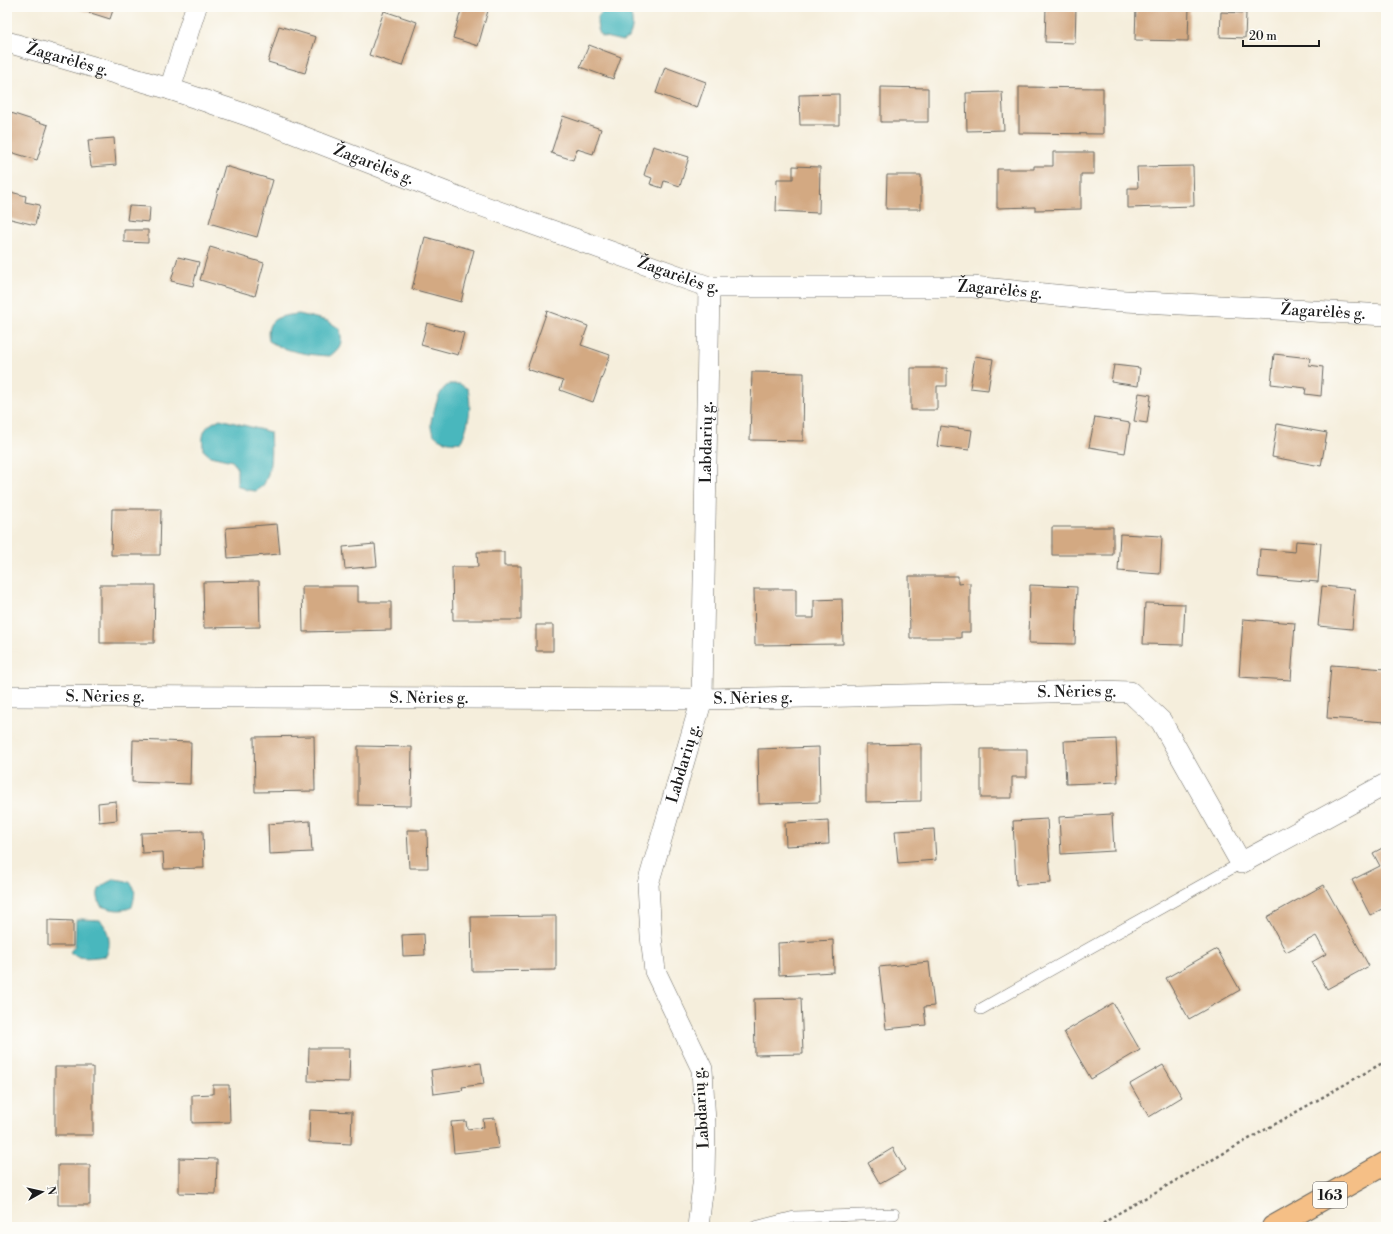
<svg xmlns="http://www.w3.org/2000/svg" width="1393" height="1234" viewBox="0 0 1393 1234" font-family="'Libre Bodoni',serif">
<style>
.water{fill:#48b7bd;stroke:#326a6c}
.building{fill:#d3a982}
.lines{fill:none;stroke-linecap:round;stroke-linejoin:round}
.service-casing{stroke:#68665f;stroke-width:12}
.minor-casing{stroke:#68665f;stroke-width:22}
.primary-casing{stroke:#68665f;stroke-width:24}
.path{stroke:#68665f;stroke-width:2.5;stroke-dasharray:3 3;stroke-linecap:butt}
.service{stroke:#fff;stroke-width:11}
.minor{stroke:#fff;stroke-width:21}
.primary{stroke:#f5bf86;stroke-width:22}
.labels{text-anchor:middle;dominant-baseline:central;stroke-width:3;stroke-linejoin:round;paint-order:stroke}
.shield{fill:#fdfcf7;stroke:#605f5e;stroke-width:1}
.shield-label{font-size:15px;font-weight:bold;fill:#1c1c1c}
.street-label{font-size:16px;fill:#1c1c1c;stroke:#fdfcf7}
</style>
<rect width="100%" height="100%" fill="#fdfcf7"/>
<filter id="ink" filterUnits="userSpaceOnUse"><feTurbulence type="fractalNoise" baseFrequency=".025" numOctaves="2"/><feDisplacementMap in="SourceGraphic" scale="8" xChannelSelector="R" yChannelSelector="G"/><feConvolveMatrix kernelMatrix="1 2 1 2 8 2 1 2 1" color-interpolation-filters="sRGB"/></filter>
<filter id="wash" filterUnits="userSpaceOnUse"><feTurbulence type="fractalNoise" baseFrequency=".012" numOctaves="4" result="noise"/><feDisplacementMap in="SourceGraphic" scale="16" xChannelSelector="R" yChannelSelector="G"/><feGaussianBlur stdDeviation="0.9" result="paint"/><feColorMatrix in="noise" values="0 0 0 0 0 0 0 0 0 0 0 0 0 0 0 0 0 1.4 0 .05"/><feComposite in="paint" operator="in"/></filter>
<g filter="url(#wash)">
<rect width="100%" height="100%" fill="#f5eedc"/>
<path class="water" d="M618 7 629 10C633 16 634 32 628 38 626 39 624 40 622 41L601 36C592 19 599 8 618 7Z
M299 314 328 321 340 329C343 344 341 347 330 356 310 355 286 352 269 341 264 317 281 316 299 314Z
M450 384H460L468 389C472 408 469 424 461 442 450 444 431 440 431 426 430 420 434 413 435 407 438 398 441 388 450 384Z
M220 419 270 432C271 448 272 468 265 482 264 486 259 488 256 491L247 490 237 485V467L232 461 210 456 203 450C202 432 203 427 220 419Z
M115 879C119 880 125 880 129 882 138 887 134 899 132 907 122 912 112 910 101 906 93 889 101 885 115 879Z
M81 919 100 920C109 929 112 945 106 956 93 957 80 961 70 952L74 947 75 944 76 920Z"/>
<g id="blocks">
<path class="building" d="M72 7H114L110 19Z
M462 7H489L478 46 453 38Z
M1046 7H1076L1075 43 1045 42Z
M1136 7H1189L1188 41 1135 40Z
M384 11 417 22 402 66 369 55Z
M1221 12 1246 13 1245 38 1220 37Z
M279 26 316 37 305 73 268 62Z
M589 45 621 57 613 79 580 67Z
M665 67 706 82 697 108 656 93Z
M881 87 928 88V122H881Z
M1019 87 1103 88V134L1019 133Z
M1002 92 1004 130 967 131 966 93Z
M839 94V125H800L799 95Z
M11 113 48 125 37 160 7 151V126Z
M563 116 601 129 593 154 577 149 573 160 551 153Z
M114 138 116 165 91 167 88 140Z
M653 146 689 157 680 186 664 181 662 188 650 184 652 178 644 175Z
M1053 152H1094V174H1081V209L1035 210V207L997 208V169H1034V166H1053Z
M225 166 273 180 257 237 209 223Z
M793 166 820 167 819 213 776 211 777 179H793Z
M1193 166 1194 206 1128 208V188H1138L1137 167Z
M887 175H921V209H886Z
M7 191 26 196 25 202 40 205 35 225 7 218Z
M129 206 150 207 149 222 127 220Z
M124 230H148V243L124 242Z
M425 237 474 250 461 302 412 289Z
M210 247 264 263 255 296 200 280Z
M178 257 199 262 193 286 171 281Z
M547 311 588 326 581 345 610 355 593 402 560 390 563 381 527 369Z
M427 323 464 333 458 355 421 345Z
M1274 354 1310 358 1309 365 1323 367 1321 396 1305 394 1306 388 1271 384Z
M975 356 993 359 988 390 970 388Z
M1114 365 1140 368 1138 386 1111 382Z
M911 368H947V386H937V410H911Z
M752 372 804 373 803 441 750 440Z
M1139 393 1151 395 1147 423 1134 421Z
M1095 417 1130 423 1125 453 1089 447Z
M1277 424 1327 433 1321 466 1272 457Z
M940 426 972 430 969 450 937 446Z
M112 509H161L160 555H111Z
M277 524 280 554 228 558 226 528Z
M1052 527H1113V555H1052Z
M1120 534 1162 536 1160 574 1118 571Z
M1296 541 1321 543 1318 582 1258 577 1260 549 1295 552Z
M375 544 377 566 345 569 343 547Z
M477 552H504V566H521V620H453L452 567H478Z
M909 576H958V584L970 583V632H961V638H910Z
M259 581 260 627 204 628 203 582Z
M100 585H155L154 643H100Z
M1030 585 1077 587 1075 644 1029 643Z
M302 586H358V602H391V630L303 632Z
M1322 586 1355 589 1352 629 1318 626Z
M754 589H796V618H814V600L842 599 843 644 755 645Z
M1145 603 1185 604 1183 645 1143 644Z
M1243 619 1295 623 1291 680 1239 677Z
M536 625H553V651H536Z
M1331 665 1386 669V722L1327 718Z
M314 736 315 791 255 792 254 737Z
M1116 739 1118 782 1066 784 1064 741Z
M133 740 191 742 190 784 132 782Z
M921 744V801L866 802V745Z
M358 746 412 747 411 806 358 805Z
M819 747 820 802 759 804 758 749Z
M981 749H1027V777H1012V798H981Z
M116 801 117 820 99 822 98 803Z
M1112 814 1114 851 1061 854 1059 817Z
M1047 819 1051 883 1016 885 1013 821Z
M828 820 829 844 786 846 785 823Z
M310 821 312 852 269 854 268 824Z
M934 829 936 860 898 863 895 831Z
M407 830H427L428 868H409Z
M203 831 204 868 164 869 163 852 142 853 141 833Z
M1386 846V907L1370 915 1352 880 1380 866 1373 853Z
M1324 885 1369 966 1327 989 1312 962 1326 954 1316 936 1286 952 1267 917Z
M556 916V970L472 971 471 917Z
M48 920 73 921V946H48Z
M424 934 425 955 403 956 402 935Z
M833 940 834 972 779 975 778 943Z
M1217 949 1240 990 1189 1019 1166 978Z
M929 962 934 1006 924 1007 926 1025 886 1029 879 967Z
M801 998 803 1054 755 1055 754 999Z
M1113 1003 1140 1050 1091 1079 1064 1032Z
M309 1048H350L349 1082 308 1081Z
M481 1063 484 1084 462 1087 463 1090 434 1094 431 1070Z
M1163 1065 1182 1097 1149 1117 1130 1084Z
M55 1067H93V1135H55Z
M213 1085H229L230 1122 192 1123V1095L213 1094Z
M310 1110 352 1112 351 1144 309 1142Z
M495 1118 499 1148 454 1153 451 1122 466 1121 467 1129 484 1127 483 1119Z
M893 1148 905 1170 880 1184 868 1163Z
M179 1158 217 1159 216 1194 179 1193Z
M58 1165H90V1205H58Z"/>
</g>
</g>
<g filter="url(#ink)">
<use href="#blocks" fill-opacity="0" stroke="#68665f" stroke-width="1"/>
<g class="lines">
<defs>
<path id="service" d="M981 1009 1241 863
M755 1227 794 1217 894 1214"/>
<g id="minor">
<path id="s1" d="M7 42 170 89 247 115 463 199 709 287H973L1107 300 1386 315"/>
<path d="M170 89 196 7"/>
<path id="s2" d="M7 696 702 699 1101 691 1130 692 1161 721 1241 863 1386 784"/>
<path id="s3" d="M698 1227 704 1176 705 1123 702 1069 655 971 651 936 648 884 702 699 709 287"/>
</g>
<path id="primary" d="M1273 1227 1386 1163"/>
</defs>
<use href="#service" class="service-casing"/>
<use href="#minor" class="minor-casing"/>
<use href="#primary" class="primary-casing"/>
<path class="path" d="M1098 1227 1117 1214 1386 1061"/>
<use href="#service" class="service"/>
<use href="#minor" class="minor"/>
<use href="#primary" class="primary"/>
</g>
</g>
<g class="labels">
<rect class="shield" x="1313" y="1182" width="34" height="26" rx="3"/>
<g class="shield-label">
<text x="1330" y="1195">163</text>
</g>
<g class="street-label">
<text stroke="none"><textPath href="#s1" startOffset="63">Žagarėlės g.</textPath></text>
<text stroke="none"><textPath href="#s1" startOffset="387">Žagarėlės g.</textPath></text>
<text stroke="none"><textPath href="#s1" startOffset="711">Žagarėlės g.</textPath></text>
<text stroke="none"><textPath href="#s1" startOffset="1035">Žagarėlės g.</textPath></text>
<text stroke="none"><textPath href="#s1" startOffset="1359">Žagarėlės g.</textPath></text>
<text stroke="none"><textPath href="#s3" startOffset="804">Labdarių g.</textPath></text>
<text stroke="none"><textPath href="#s2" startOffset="1070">S. Nėries g.</textPath></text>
<text stroke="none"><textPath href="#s2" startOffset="98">S. Nėries g.</textPath></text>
<text stroke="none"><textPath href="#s2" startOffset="422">S. Nėries g.</textPath></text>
<text stroke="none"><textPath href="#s2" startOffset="746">S. Nėries g.</textPath></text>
<text stroke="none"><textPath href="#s3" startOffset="480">Labdarių g.</textPath></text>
<text transform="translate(701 1108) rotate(-94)">Labdarių g.</text>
</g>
</g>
<rect width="1393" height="1234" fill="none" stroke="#fdfcf7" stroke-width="24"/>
<g transform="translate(42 1192) rotate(82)" stroke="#fdfcf7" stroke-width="3" paint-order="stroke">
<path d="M0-3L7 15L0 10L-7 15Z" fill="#1c1c1c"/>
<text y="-6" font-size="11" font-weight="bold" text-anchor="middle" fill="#1c1c1c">N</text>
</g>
<path d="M1243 40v6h76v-6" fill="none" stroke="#1c1c1c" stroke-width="2"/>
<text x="1249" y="40" font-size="12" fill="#1c1c1c" stroke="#fdfcf7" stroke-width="3" paint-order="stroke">20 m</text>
</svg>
